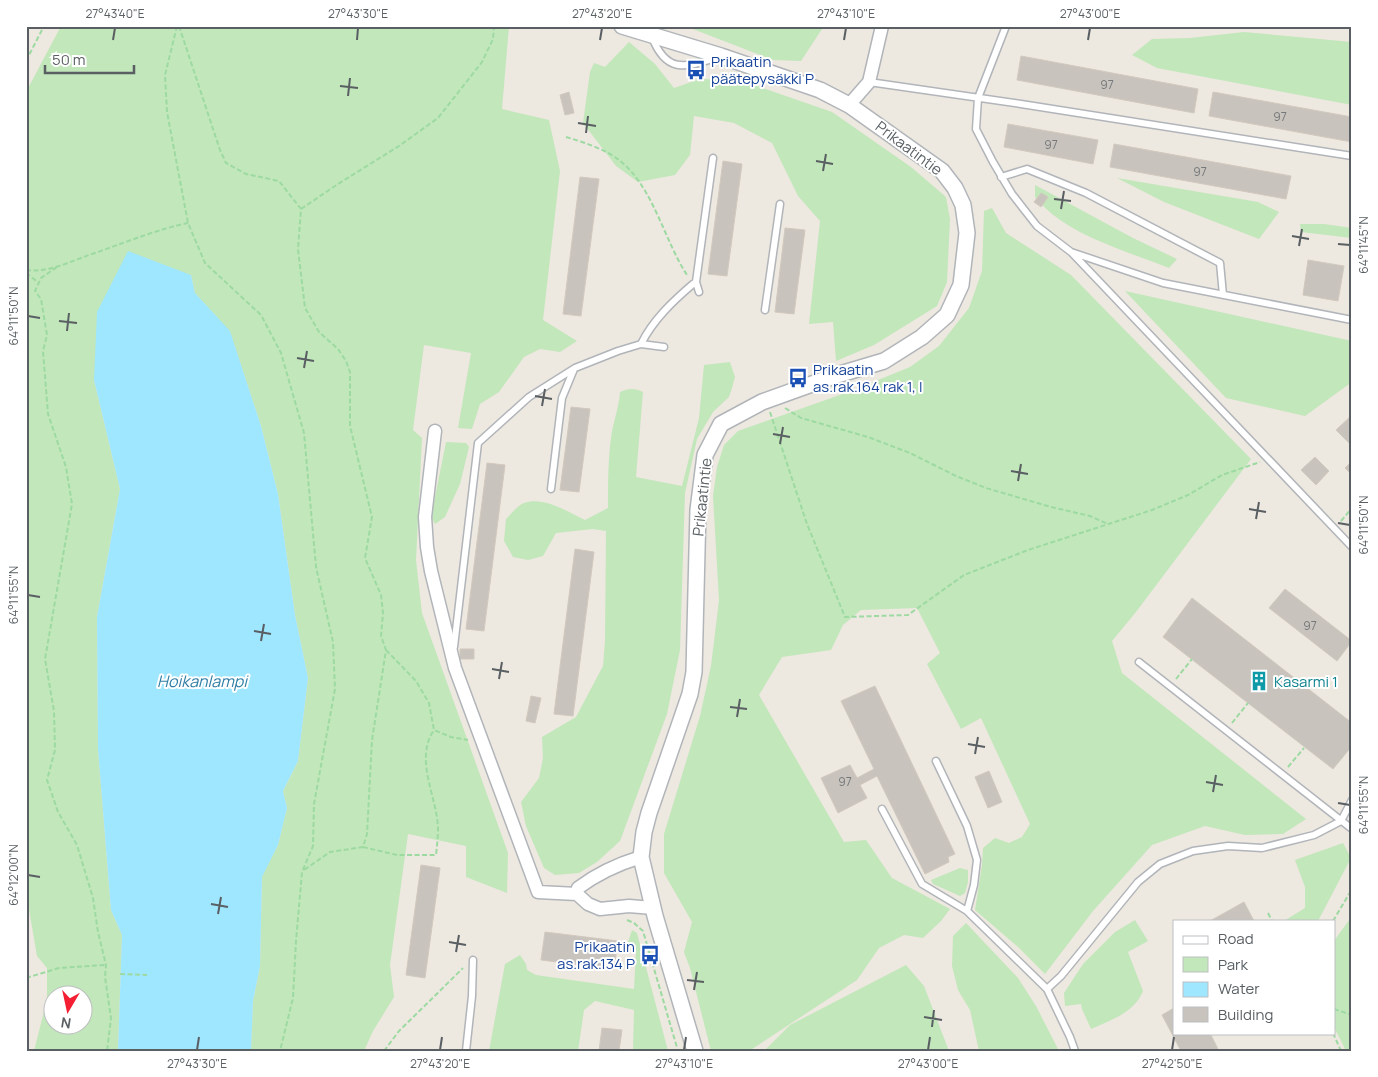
<svg xmlns="http://www.w3.org/2000/svg" width="1378" height="1077" viewBox="0 0 1378 1077" font-family="Manrope,sans-serif">
<style>
.green{fill:#c2e7ba;fill-rule:evenodd}
.water{fill:#9fe6ff}
.building{fill:#c8c3bd;stroke:#d2c9be}
.lines{fill:none;stroke-linecap:round;stroke-linejoin:round}
.service-casing{stroke:#b1b5b9;stroke-width:9}
.minor-casing{stroke:#b1b5b9;stroke-width:15}
.tertiary-casing{stroke:#b1b5b9;stroke-width:18}
.path{stroke:#9ddaa2;stroke-width:2;stroke-dasharray:5 2.5;stroke-linecap:butt}
.service{stroke:#fff;stroke-width:6}
.minor{stroke:#fff;stroke-width:12}
.tertiary{stroke:#fff;stroke-width:15}
.ticks{fill:none;stroke:#595f63;stroke-width:2}
.labels{text-anchor:middle;dominant-baseline:central;stroke-width:4;stroke-linejoin:round;paint-order:stroke}
.number-label{font-size:12px;fill:#75787a}
.transit-label{font-size:15px;fill:#164399;stroke:#fff;text-anchor:start}
.street-label{font-size:15px;fill:#595f63;stroke:#fff}
.culture-label{font-size:15px;fill:#0d838f;stroke:#fff;text-anchor:start}
.water-label{font-size:16px;font-style:italic;fill:#317ea5;stroke:#fff}
.neatline{fill:none;stroke:#595f63;stroke-width:2}
.ticks-label{font-size:12px;text-anchor:middle;fill:#595f63}
</style>
<rect width="100%" height="100%" fill="#ede8e0"/>
<path class="green" d="M61 26H509L502 109 549 120 560 171 543 320 577 341 560 352 540 349 524 357 499 392 480 404 472 429 458 428 471 353 424 345 413 430 422 438 416 560 422 613 508 853 507 893 466 877V846L408 834 390 965 394 997 373 1031 364 1051H251L253 1001 260 966 262 876 278 845 287 808 283 791 298 761 308 678 295 615 278 494 261 426 230 332 195 293 191 275 94 380 120 489 97 617 98 749 111 910 122 935 118 1051H34L47 999V968L37 956 26 892V92ZM52 994H82V1024H52Z
M685 26H824L801 61 773 60Z
M1244 32 1352 42V105L1157 68 1132 55 1152 39 1190 38Z
M629 42 655 64 674 88 700 79 740 80 832 112 911 167 946 197 950 219 947 282 937 306 874 345 836 361 833 322 809 324 820 221 798 196 772 143 734 123 694 116 690 155 675 175 638 182 616 166 583 123 590 72 594 63 605 67Z
M1117 178 1258 202 1279 212 1259 239 1164 202Z
M1035 185 1133 238 1177 259 1169 268C1131 253 1083 239 1052 214 1046 209 1040 203 1035 197Z
M992 208 1006 233 1071 275 1251 459 1136 612 1112 641 1122 673 1306 819 1283 834 1245 835 1205 826 1152 845 1093 911 1045 974 1018 947 975 910 982 865 983 848 995 838 1009 843 1022 837 1030 824 981 718 961 729 927 664 940 653 917 608 861 610 843 625 831 650 782 657 759 695 844 842 866 840 892 878 950 909 941 921 923 938 904 935 879 948 857 980 749 1051H711L690 968 684 952 692 922 664 873V834L700 716 711 666 719 600 713 496 717 467 724 445 738 431 851 391 910 367 939 346 969 308 982 271 984 211Z
M1300 224H1324L1352 228V238L1301 232Z
M1125 291 1352 341V382L1305 416 1226 398Z
M730 362 735 377 732 388 729 397 713 412 697 439 685 493 680 650 667 714 620 841 597 862 579 873 555 875 544 868 526 826 521 802 539 778 543 758 542 737 576 717 603 666 605 641 606 531 593 529 556 533 543 556 528 560 513 557 504 541 506 519C511 514 518 505 524 503 544 496 568 512 585 520L608 508C608 485 608 461 611 438 613 422 619 408 620 392 629 388 635 388 643 392L636 477 682 486 699 418 704 365Z
M446 442 466 443 469 447 460 484 445 517 435 524 431 517Z
M1343 843 1351 858 1318 921H1284L1305 908V887L1295 860Z
M960 868 968 870V882L965 893 960 896 933 884 931 880Z
M1352 916V1051H1346L1334 1027V941Z
M1135 920 1148 941 1128 952 1143 991C1134 1013 1111 1020 1091 1029L1082 1009 1081 1004 1065 1006 1064 993 1083 964 1115 932Z
M966 923 1018 978 1036 1006 1059 1051H979L970 1010 958 990 952 966 953 936Z
M632 930 637 933 668 1051H633L634 1010 595 1001 584 1010 578 1051H489L505 964 520 955 526 964 527 970 536 975 634 989 636 950 627 945Z
M906 965 924 986 949 1051H764L790 1025Z"/>
<path class="water" d="M128 251 191 275 195 293 230 331 261 426 278 494 295 615 308 678 298 761 283 791 287 808 278 845 262 877 260 966 253 1001 251 1051H118L122 935 111 910 98 749 97 617 120 489 94 380 97 312Z"/>
<path class="building" d="M1021 56 1198 89 1194 113 1017 80Z
M569 92 574 113 565 115 560 95Z
M1213 92 1352 117V142L1209 116Z
M1008 124 1098 140 1093 164 1004 147Z
M1114 144 1291 176 1286 199 1110 167Z
M723 161 742 164 727 276 708 274Z
M580 177 599 179 581 316 563 314Z
M1041 193 1048 197 1041 207 1034 202Z
M785 228 805 230 794 314 775 312Z
M1308 260 1344 266 1338 301 1303 295Z
M571 407 590 409 579 492 560 490Z
M1352 415V446L1336 430Z
M1315 457 1329 471 1316 485 1301 470Z
M1352 461V475L1345 468Z
M487 463 505 465 484 631 466 629Z
M575 549 594 552 573 716 554 714Z
M1285 589 1352 641 1337 661 1269 608Z
M1192 598 1352 723V746L1333 769 1163 637Z
M460 649H474V659H460Z
M875 686 955 854 948 857 949 862 925 874 877 776 860 785 867 798 838 813 821 778 850 765 857 778 874 769 841 701Z
M531 696 541 698 535 723 526 721Z
M989 771 1002 802 988 808 975 777Z
M421 865 440 868 425 978 406 975Z
M1244 902 1254 921H1210Z
M545 932 618 941 614 969 541 960Z
M1174 1008V1033H1210L1219 1051H1181L1162 1015Z
M602 1028 622 1030 619 1051H599Z"/>
<g class="lines">
<defs>
<path id="service" d="M1006 26 978 98 976 129 993 162 1012 194 1037 226 1071 252 1163 283 1352 320
M652 37C666 73 684 68 716 58
M869 82 1021 104 1352 156
M1001 177 1027 169 1086 193 1220 263 1223 295
M1072 253 1352 547
M699 292 696 282 713 158
M765 310 780 204
M641 344C653 320 673 301 693 284
M551 489 562 398 574 369
M454 647 478 443 529 397 575 368 618 351 641 344 664 347
M1139 662 1352 829
M936 761 967 826 977 860 974 885 967 911
M882 809 922 884 967 911 1047 989 1061 976 1138 882 1160 864 1193 851 1228 846 1262 848 1314 835 1341 821 1352 800
M1047 989 1070 1037 1075 1051
M466 1051 472 996 473 960"/>
<path id="minor" d="M849 105 869 82 882 26
M435 431 425 517 427 547 431 571 455 668 538 892 577 894 588 904 600 909 629 906 653 908
M577 894 578 888C598 873 618 864 641 857"/>
<path id="tertiary" d="M622 26 721 56 820 90 849 105 942 171 955 188 963 205 967 233 961 285 947 315 922 337 884 361 837 375 762 402 721 424 705 455 698 510 694 672 690 694 649 813 644 832 641 857 655 916 695 1051"/>
</defs>
<use href="#service" class="service-casing"/>
<use href="#minor" class="minor-casing"/>
<use href="#tertiary" class="tertiary-casing"/>
<path class="path" d="M177 26 165 75 167 112 188 223 205 263 261 315 281 353 304 433 316 567 333 642 335 689 314 804 313 846 302 872 296 941 293 998 280 1051
M179 26 220 150 226 163 246 174 279 181 301 209 298 249 305 308 319 332 338 349 346 361 350 372V426L372 517 365 558 381 595 383 613 381 636 386 650 372 740 367 834 363 847 330 852 304 870
M26 61 44 26
M566 137C583 142 605 149 619 160 653 186 664 240 687 275
M301 209 338 184 399 146 438 118 482 62 493 39 494 26
M57 267 41 278 35 291 41 299 47 335 43 351 48 414 66 467 72 504 45 659 54 711 55 750 47 780 58 812 77 845 93 898 98 932 106 965 105 977 111 1018 107 1051
M26 270C48 273 69 262 89 255 122 244 154 230 188 223
M26 273 39 283
M785 408 801 418 868 437 910 453 956 476 986 488 1051 507 1090 516 1108 524
M770 412 807 524 845 617 908 615 964 575 1028 550 1152 510 1188 495 1222 475 1260 462
M1341 521 1352 508
M386 650 416 681 429 703 434 730 451 737 468 740
M1176 679 1192 659
M1232 723 1248 703
M1288 767 1304 748
M363 847 397 855H436C437 846 438 837 438 828 437 797 414 759 434 730
M1268 913 1272 921
M627 920 634 923 643 931 678 1051
M1333 921 1352 889
M120 974 147 975
M26 978 59 968 105 965
M1334 1009 1352 1015
M1333 1033 1341 1051
M384 1051 399 1031 463 968"/>
<use href="#service" class="service"/>
<use href="#minor" class="minor"/>
<use href="#tertiary" class="tertiary"/>
</g>
<path class="ticks" d="M113 40 115 28M357 40 358 28M600 40 602 28M844 40 846 28M1088 40 1090 28M340 86 358 88M348 96 350 78M578 123 596 126M586 133 588 116M816 161 833 164M823 171 826 154M1054 199 1071 201M1061 209 1064 191M1292 236 1309 239M1338 244 1350 245M1299 246 1302 229M28 316 40 318M59 321 77 323M67 331 69 313M297 358 314 361M304 368 307 351M535 396 552 399M542 406 545 389M773 434 790 437M780 444 783 427M1011 471 1028 474M1018 481 1021 464M1249 509 1266 512M1256 519 1259 502M1338 523 1350 525M28 595 40 597M254 631 271 634M261 641 264 624M492 669 509 672M499 679 502 662M730 707 747 709M737 717 740 699M968 744 985 747M975 754 978 737M1206 782 1223 785M1213 792 1216 775M1338 803 1350 805M28 875 40 877M211 904 228 907M218 914 221 897M449 942 466 945M456 952 459 935M687 980 704 982M694 990 697 972M924 1017 942 1020M932 1027 934 1010M197 1050 199 1037M440 1050 442 1037M684 1050 686 1037M928 1050 930 1037M1172 1050 1174 1037"/>
<defs>
<symbol id="bus-bare" viewBox="-9 -9 18 18"><path d="M-5-6H5V4H4V6H2V4H-2V6H-4V4H-5ZM-3.5-4V0h7V-4ZM-3.5 1.2v1.5H-2V1.2ZM2 1.2v1.5H3.5V1.2Z" fill="#1a4fb4" stroke="#fff" stroke-width="2.5" paint-order="stroke"/></symbol>
<symbol id="building-bare" viewBox="-9 -9 18 18"><path d="M-4-6H4V6H1V3H-1V6H-4ZM-2.5-4.3h1.7v1.8h-1.7ZM.8-4.3h1.7v1.8H.8ZM-2.5-1h1.7V.8h-1.7ZM.8-1h1.7V.8H.8Z" fill="#0f9aa8" stroke="#fff" stroke-width="2.5" paint-order="stroke"/></symbol>
</defs>
<g fill-rule="evenodd">
<use href="#bus-bare" x="682" y="56" width="28" height="28"/>
<use href="#bus-bare" x="784" y="364" width="28" height="28"/>
<use href="#building-bare" x="1245" y="667" width="28" height="28"/>
<use href="#bus-bare" x="636" y="941" width="28" height="28"/>
</g>
<g class="labels">
<g class="number-label">
<text x="1107" y="84">97</text>
<text x="1280" y="116">97</text>
<text x="1051" y="144">97</text>
<text x="1200" y="171">97</text>
<text x="1310" y="625">97</text>
<text x="845" y="781">97</text>
</g>
<g class="transit-label">
<text x="711" y="61">Prikaatin<tspan x="711" dy="17">päätepysäkki P</tspan></text>
<text x="813" y="369">Prikaatin<tspan x="813" dy="17">as.rak.164 rak 1, I</tspan></text>
<text x="635" y="946" text-anchor="end">Prikaatin<tspan x="635" dy="17">as.rak.134 P</tspan></text>
</g>
<g class="street-label">
<text transform="translate(909 148) rotate(37)">Prikaatintie</text>
<text transform="translate(702 497) rotate(-84)">Prikaatintie</text>
</g>
<g class="culture-label">
<text x="1274" y="681">Kasarmi 1</text>
</g>
<g class="water-label">
<text x="202" y="681">Hoikanlampi</text>
</g>
</g>
<rect width="1378" height="1077" fill="none" stroke="#ffffff" stroke-width="55"/>
<rect x="1173" y="920" width="162" height="115" fill="#ffffff" stroke="#bdbfc1"/>
<rect x="1183" y="936" width="25" height="8" fill="#ffffff" stroke="#bdbfc1"/>
<text x="1218" y="944" font-size="15" fill="#595f63">Road</text>
<rect x="1183" y="957" width="25" height="15" fill="#c2e7ba" stroke="#bdbfc1"/>
<text x="1218" y="970" font-size="15" fill="#595f63">Park</text>
<rect x="1183" y="982" width="25" height="15" fill="#9fe6ff" stroke="#bdbfc1"/>
<text x="1218" y="994" font-size="15" fill="#595f63">Water</text>
<rect x="1183" y="1007" width="25" height="15" fill="#c8c3bd" stroke="#bdbfc1"/>
<text x="1218" y="1020" font-size="15" fill="#595f63">Building</text>
<g transform="translate(68 1010) rotate(189)"><circle r="24" fill="#ffffff" stroke="#bdbfc1"/>
<path d="M0-4L9 19L0 12L-9 19Z" fill="#f51f34"/>
<text y="-8" font-size="14" font-weight="bold" text-anchor="middle" fill="#595f63">N</text>
</g>
<path d="M45 65v8h89v-8" fill="none" stroke="#595f63" stroke-width="2.5"/>
<text x="52" y="65" font-size="15" fill="#595f63" stroke="#ffffff" stroke-width="4" paint-order="stroke">50 m</text>
<rect x="28" y="28" width="1322" height="1022" class="neatline"/>
<g class="ticks-label">
<text x="115" y="18">27°43'40"E</text>
<text x="358" y="18">27°43'30"E</text>
<text x="602" y="18">27°43'20"E</text>
<text x="846" y="18">27°43'10"E</text>
<text x="1090" y="18">27°43'00"E</text>
<text transform="translate(1364 245) rotate(-90)" y="4">64°11'45"N</text>
<text transform="translate(14 316) rotate(-90)" y="4">64°11'50"N</text>
<text transform="translate(1364 525) rotate(-90)" y="4">64°11'50"N</text>
<text transform="translate(14 595) rotate(-90)" y="4">64°11'55"N</text>
<text transform="translate(1364 805) rotate(-90)" y="4">64°11'55"N</text>
<text transform="translate(14 875) rotate(-90)" y="4">64°12'00"N</text>
<text x="197" y="1068">27°43'30"E</text>
<text x="440" y="1068">27°43'20"E</text>
<text x="684" y="1068">27°43'10"E</text>
<text x="928" y="1068">27°43'00"E</text>
<text x="1172" y="1068">27°42'50"E</text>
</g>
</svg>
